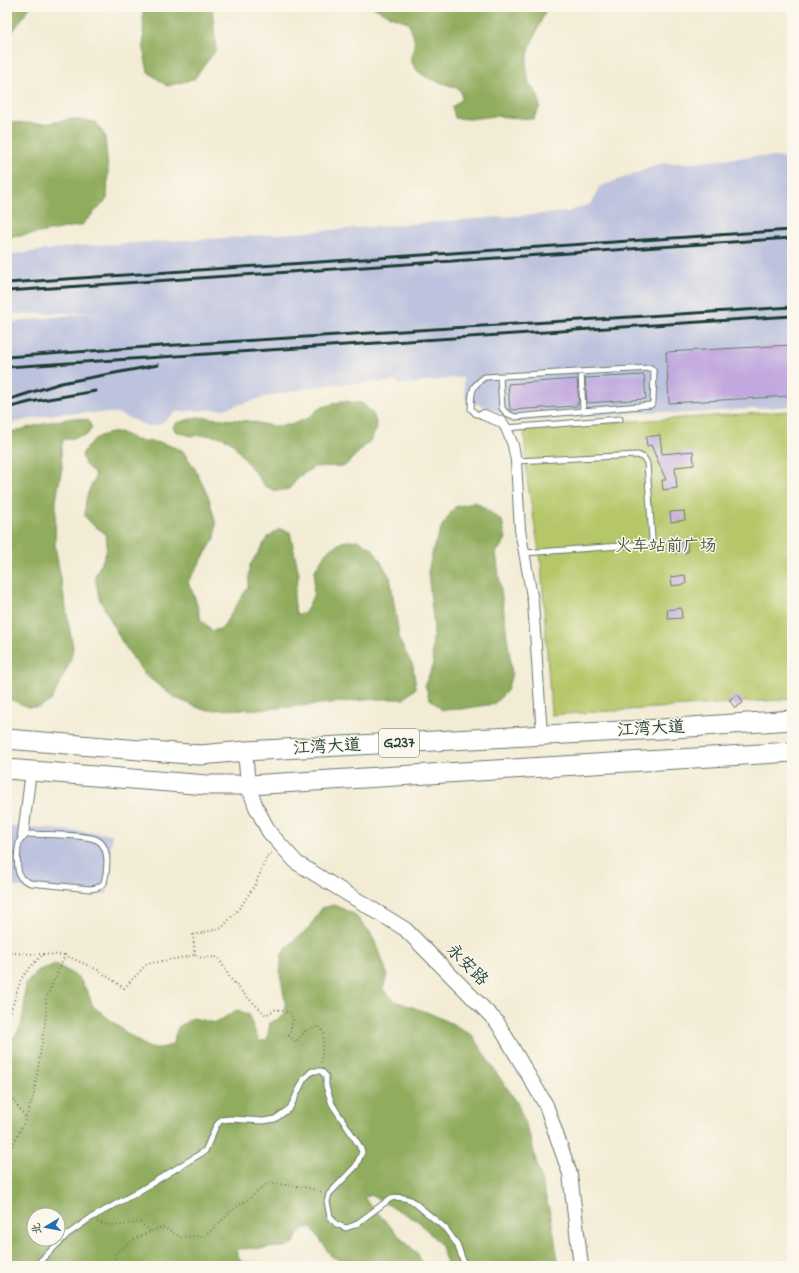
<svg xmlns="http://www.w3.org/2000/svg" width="799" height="1273" viewBox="0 0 799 1273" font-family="'Indie Flower','LXGW WenKai TC',sans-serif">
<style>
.industrial{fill:#bdc3de}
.green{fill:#b6c769;stroke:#6a824e}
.forest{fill:#90ac5d;stroke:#587448;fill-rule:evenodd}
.building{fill:#c1a8de}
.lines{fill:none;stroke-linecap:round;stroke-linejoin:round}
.lane-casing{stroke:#697a6c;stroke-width:7}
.street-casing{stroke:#697a6c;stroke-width:12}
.secondary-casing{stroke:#697a6c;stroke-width:16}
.highway-casing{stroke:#697a6c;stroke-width:21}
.path{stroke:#697a6c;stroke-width:2;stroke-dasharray:1 3;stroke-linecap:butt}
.lane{stroke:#fff;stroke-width:5}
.street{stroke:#fff;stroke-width:10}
.secondary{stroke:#fff;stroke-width:14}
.highway{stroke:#fff;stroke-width:19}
.rail{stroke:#1f3d34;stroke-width:3}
.labels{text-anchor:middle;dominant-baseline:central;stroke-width:3;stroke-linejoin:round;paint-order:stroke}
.shield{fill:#fbf7ec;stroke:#61756b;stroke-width:1}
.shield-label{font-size:16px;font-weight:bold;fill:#1f3d34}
.park-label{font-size:17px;fill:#456041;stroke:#fbf7ec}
.street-label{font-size:17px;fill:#1f3d34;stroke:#fbf7ec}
</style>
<rect width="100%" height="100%" fill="#fbf7ec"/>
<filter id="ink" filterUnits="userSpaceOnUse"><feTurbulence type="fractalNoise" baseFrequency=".025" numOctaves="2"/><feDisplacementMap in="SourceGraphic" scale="8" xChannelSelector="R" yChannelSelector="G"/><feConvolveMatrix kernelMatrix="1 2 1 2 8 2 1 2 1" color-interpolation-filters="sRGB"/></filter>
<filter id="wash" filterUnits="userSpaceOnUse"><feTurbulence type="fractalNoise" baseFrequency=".012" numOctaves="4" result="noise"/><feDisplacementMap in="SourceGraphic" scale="16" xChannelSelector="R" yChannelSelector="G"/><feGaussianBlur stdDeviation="0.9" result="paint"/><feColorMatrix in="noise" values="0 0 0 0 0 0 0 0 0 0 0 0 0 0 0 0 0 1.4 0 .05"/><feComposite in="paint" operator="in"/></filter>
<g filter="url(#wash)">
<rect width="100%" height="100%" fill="#f3ecd5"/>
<path class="industrial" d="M754 156 792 158V406L676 414 661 411 512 422 500 412 466 400 463 377 398 385 397 381 325 385 272 395 224 409 176 412 159 425 147 426 117 413H61L7 424V323L95 312 7 314V255L77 246 226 238 568 212 592 203 599 187 663 163H691Z
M7 825 112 834 107 894 7 886Z"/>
<path class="green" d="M792 411V699L551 715 541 563 527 479 524 428Z"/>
<path class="forest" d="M7 7H30L7 40Z
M140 7H212L216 50 194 79 167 86 148 72 144 53 143 13Z
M373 7H547L530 47 526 65 529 83 538 95 540 107 533 119 495 116 470 119 455 118 452 107 462 99 460 90C443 80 414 81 411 57 411 54 414 49 414 46 416 39 410 28 408 22L390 16Z
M72 119 96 122 105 136 108 170 107 199 82 225 39 233 7 237V122L44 124Z
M342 401 362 403 374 415 377 429 370 441 345 466 314 467 300 476 289 489 276 491 265 486 231 441 221 437 205 435 191 436 175 431 173 426 177 423 197 417 249 421 272 426 290 425 308 418 320 408Z
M73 418 88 420 92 428 87 435 63 440 61 451 62 467 56 501 55 546 73 648 70 662 51 701 39 707H28L7 698V433L50 422Z
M120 432 136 440 162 443 182 450 194 467 209 498 216 524 215 538 188 582 195 598 201 620 213 631 222 628 248 587 250 565 268 537 279 529 290 532 299 574 294 596 296 614 305 613 313 596 315 570 326 552 342 542 357 540 372 548 390 577 400 642 413 666 416 688 404 699H375L266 709 204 710 175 698 144 674 122 642 99 598 95 576 106 553 107 542 105 533 94 526 85 517C85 501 86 493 95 479L94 473 85 465 82 455C92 437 100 434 120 432Z
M476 502 502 521 506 539 496 553 512 673 507 691 494 704 462 709 442 710 429 698 425 684 433 666 432 651 434 629 428 572 434 546 442 526 455 507Z
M334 905 354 914 370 932 379 950 387 974 383 989 395 1001 429 1013 453 1024 473 1036 493 1068 517 1102 531 1139 536 1161 551 1217 559 1266H448L440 1244 418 1221 370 1195 364 1198 403 1240 418 1254 423 1266 349 1265 331 1256 312 1228H304L298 1234 294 1243 285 1247 237 1249V1254L241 1262 259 1263 264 1266H7V1047L21 1027 24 1009 25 985 39 970 56 964 79 978 87 991 93 1006 129 1035 149 1048H160L172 1045 178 1027 193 1018 215 1023 237 1010 248 1014 259 1041 267 1040 270 1023 284 1016 286 1007 280 973 282 954 292 942 309 928 322 908ZM34 1215H58V1239H34Z"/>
<g id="blocks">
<path class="building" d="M792 345V396L669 403 666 352Z
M644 375 646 399 587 403 585 378Z
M577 379 579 403H577V406L510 410 508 384Z
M660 435 662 454 693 451 694 465 675 467 677 488 663 490 662 480H666L651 445 647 446 646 437Z
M684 511 685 520 671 522 670 512Z
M687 542 688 552 673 553 672 544Z
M685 575 686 584 672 586 671 577Z
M681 608 682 618 668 619 667 610Z
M738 694 743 703 735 708 729 700Z"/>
</g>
</g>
<g filter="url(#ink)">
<use href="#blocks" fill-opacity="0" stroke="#697a6c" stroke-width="1"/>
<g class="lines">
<defs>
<path id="lane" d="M581 372 583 411
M484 415 476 414 471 409C472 392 470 387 485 377L651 368 654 372 653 402 651 405 515 417 506 413 502 408 500 377
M506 428 620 419
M516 461 638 455 644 458 647 463 652 539 651 542 647 544 524 553
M31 834C46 835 85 834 97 840 111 847 107 872 104 883L97 888 90 889 30 883C27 881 23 880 21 878 16 871 16 843 22 837 25 834 28 834 31 834Z
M35 1266 68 1234 89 1219 136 1193 205 1151 216 1126 221 1120 231 1119 263 1121 275 1119 290 1108 304 1079 312 1071H321L326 1076V1086L332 1104 359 1145 362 1152 356 1166 329 1194 327 1202 330 1216 336 1224 346 1228 355 1225 391 1198C398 1196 403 1197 411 1200L445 1228 457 1244 465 1266"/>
<path id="street" d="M484 415 502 422 506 428 513 445 516 461 520 530 533 602 542 735
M23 835 31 771"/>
<path id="secondary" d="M245 751 248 785 256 807 269 832 297 863 405 929 497 1022 546 1105 570 1174 581 1266"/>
<path id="highway" d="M7 739 200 755 245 751 661 729 792 720
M7 769 207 785H248L792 752"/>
</defs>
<use href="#lane" class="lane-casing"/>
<use href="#street" class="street-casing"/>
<use href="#secondary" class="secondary-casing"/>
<use href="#highway" class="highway-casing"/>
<path class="path" d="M7 953 65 955
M195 955 193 935 222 928 241 906 255 885 267 856 273 852
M7 1023 21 979 34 963 44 954
M7 1089 14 1101 26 1118
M7 1157 26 1118 34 1094 46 1016V999L65 955 98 970 124 988 147 964 195 955 202 958 218 957 230 978 241 991 266 1015 276 1009 291 1013 293 1021 289 1036 295 1042 306 1031 319 1026 324 1033 321 1064
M97 1222C112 1227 125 1225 140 1222L150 1231
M111 1266 117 1252 138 1237 162 1227 181 1237 205 1236 235 1208 250 1198 268 1183C286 1186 305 1185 322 1192"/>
<use href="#lane" class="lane"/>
<use href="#street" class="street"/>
<use href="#secondary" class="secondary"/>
<use href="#highway" class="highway"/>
<path class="rail" d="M7 283 792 230
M7 291 792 238
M7 357 161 346 792 307
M7 367 792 316
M7 400 61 383 158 365
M7 408 30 402 96 391"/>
</g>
</g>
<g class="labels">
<rect class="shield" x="379" y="729" width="40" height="28" rx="3"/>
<g class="shield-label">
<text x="399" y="743">G237</text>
</g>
<g class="park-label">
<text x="666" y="546">火车站前广场</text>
</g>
<g class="street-label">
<text transform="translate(651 729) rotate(-3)">江湾大道</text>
<text transform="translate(327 747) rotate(-3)">江湾大道</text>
<text transform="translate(467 965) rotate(45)">永安路</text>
</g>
</g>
<rect width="799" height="1273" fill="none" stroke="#fbf7ec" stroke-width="24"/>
<g transform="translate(46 1227) rotate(260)"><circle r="19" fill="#fbf7ec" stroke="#a3ada2"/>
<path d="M0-3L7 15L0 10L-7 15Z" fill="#1f6fb2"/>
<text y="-6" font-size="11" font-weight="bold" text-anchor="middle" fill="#1f3d34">北</text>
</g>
</svg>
